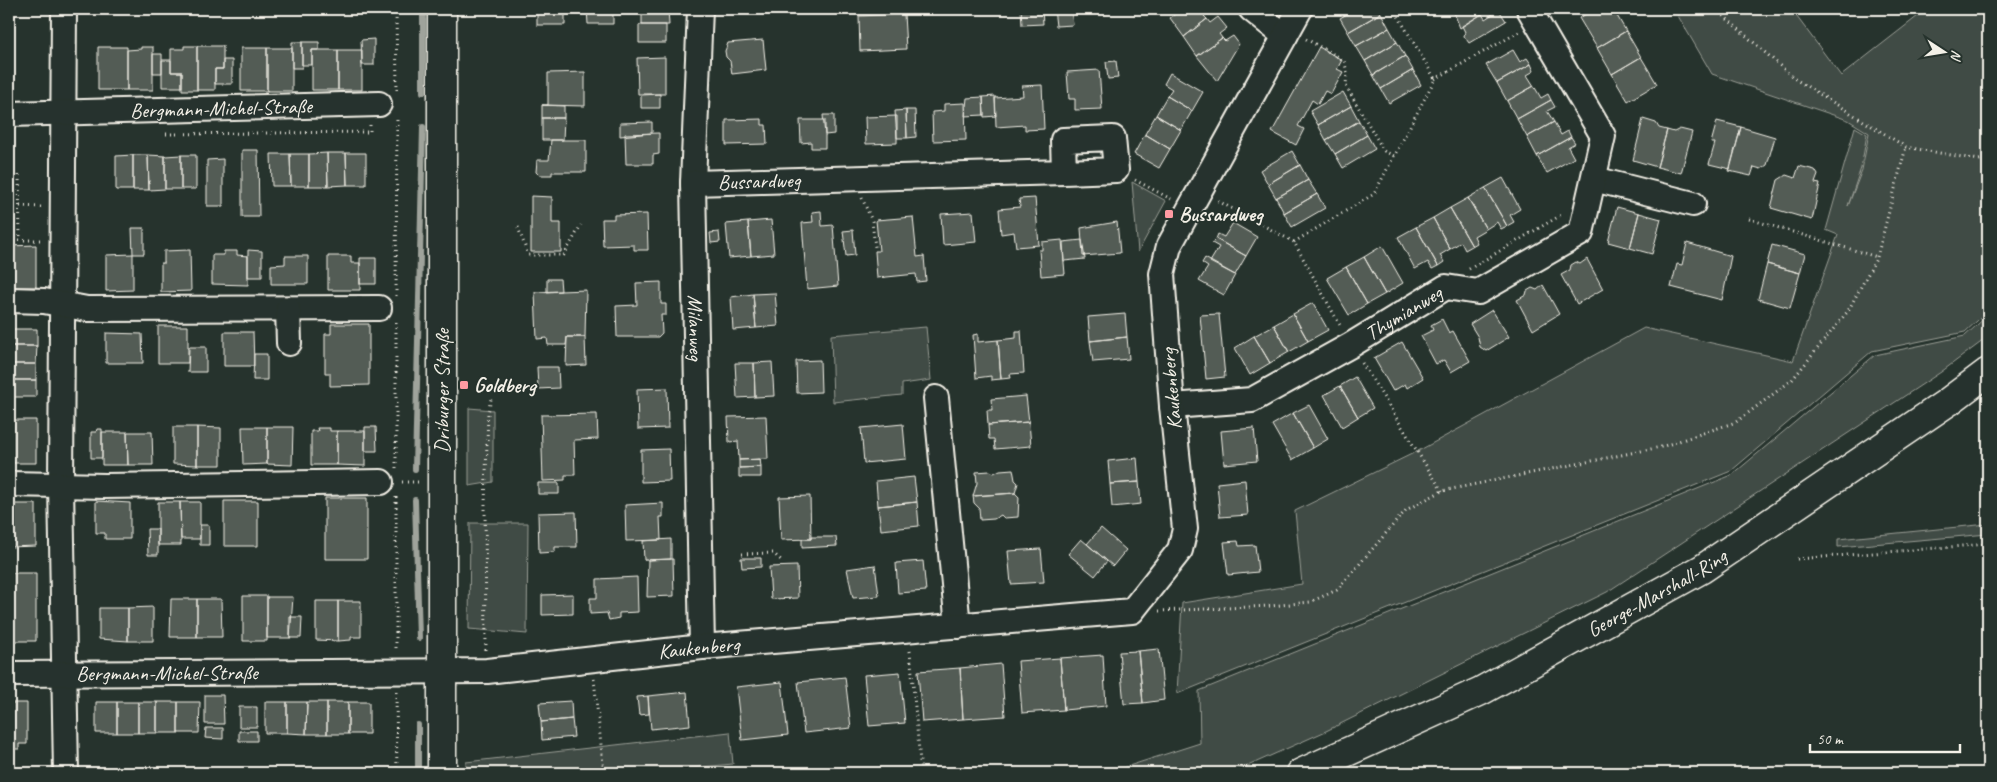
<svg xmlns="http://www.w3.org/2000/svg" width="1997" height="782" viewBox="0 0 1997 782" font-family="Caveat,sans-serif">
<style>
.green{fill:#414b45;stroke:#9a9e96}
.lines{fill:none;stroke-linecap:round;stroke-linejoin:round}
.stream{stroke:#9fa39b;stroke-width:6}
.building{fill:#525c55;stroke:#f4f1e8}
.street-casing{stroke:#f4f1e8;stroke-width:28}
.secondary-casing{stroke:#f4f1e8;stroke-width:31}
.path{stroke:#f4f1e8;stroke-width:3;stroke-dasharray:1 4;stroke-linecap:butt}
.street{stroke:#26332d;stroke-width:24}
.secondary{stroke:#26332d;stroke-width:28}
.poi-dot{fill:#ff9aa2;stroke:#26332d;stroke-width:2}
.labels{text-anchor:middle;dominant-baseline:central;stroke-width:4;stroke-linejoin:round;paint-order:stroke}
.street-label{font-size:21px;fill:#f4f1e8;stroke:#26332d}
.poi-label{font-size:21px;font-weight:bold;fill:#f4f1e8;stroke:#26332d;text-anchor:start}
</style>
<rect width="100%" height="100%" fill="#26332d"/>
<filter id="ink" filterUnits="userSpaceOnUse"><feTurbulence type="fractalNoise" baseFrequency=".02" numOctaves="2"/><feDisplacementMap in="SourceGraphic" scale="10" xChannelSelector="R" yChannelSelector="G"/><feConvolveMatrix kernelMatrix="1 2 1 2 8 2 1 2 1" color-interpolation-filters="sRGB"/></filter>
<g filter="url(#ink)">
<path class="green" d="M1674 9H1791L1841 76 1927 9H1988V311L1965 332 1872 351 1731 471 1177 694 1182 603 1302 584 1295 511 1420 450 1644 328 1793 361 1838 235 1826 230 1855 127 1867 134 1861 168 1848 206 1862 170 1869 133 1848 120 1712 74Z
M1132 182 1166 201 1138 252Z
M1988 315V337L1941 372 1607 592 1326 731 1232 773H1107L1200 743 1199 691 1732 475 1875 355 1965 336Z
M926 327 931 380 902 384V395L833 402 831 335Z
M469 408 493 410V482L469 486Z
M470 523H528L527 634 469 629Z
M1988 524V534L1838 547V539Z
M730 732 733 764 638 773H466V762Z"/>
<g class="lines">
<path class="stream" d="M423 9V92
M415 469 423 127
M415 500 419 638
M418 773V725"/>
</g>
<path class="building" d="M323 9H367V11H323Z
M537 9H565V25H537Z
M587 9H613V24H588Z
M642 9H668L669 25H642Z
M1021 9H1042L1043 24 1022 25Z
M1054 9H1071L1073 25 1056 26Z
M1182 9H1214L1204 16 1207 19 1184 37 1170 18Z
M1356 9H1378L1381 13 1348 32 1340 18Z
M1456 9H1484L1480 11 1482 14 1460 28 1453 10Z
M1601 9H1613L1626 31 1597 48 1579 18 1593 10 1595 12Z
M1499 10 1506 21 1469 43 1464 36 1465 32 1462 26 1482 14 1485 19Z
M1381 13 1389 28 1356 46 1348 32Z
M904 14 906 49 860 51 859 16Z
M1218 17 1227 28 1219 34 1222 38 1197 56 1184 37 1207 19 1210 23Z
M639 25H666V43H639Z
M1389 28 1397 42 1365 61 1356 46Z
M1626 31 1641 57 1612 74 1597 48Z
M1233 36 1239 44 1217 81 1197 56 1222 38 1225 41Z
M374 39V65H362L361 40Z
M763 40 766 70 732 74 730 61 726 57 725 51 728 43Z
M292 42H302V68H292Z
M302 42H319V50H312V65H302Z
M1397 42 1405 56 1373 75 1365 61Z
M184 46H197V90H182V72H171V49H184Z
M197 46H223V69H215V90H197Z
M98 47H127V90H98Z
M141 47H153V90H127V50L141 49Z
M1319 47 1342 60 1337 69 1343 72 1331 94 1325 91 1318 104 1312 100 1298 126 1304 129 1296 145 1272 132Z
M241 48H267V91H241Z
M267 48H292V91H267Z
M312 50H338V90H312Z
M338 50H362V90H338Z
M1513 50 1520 62 1527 58 1531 64 1497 83 1486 65Z
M153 54H162V73H153Z
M1405 56 1413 70 1381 89 1373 75Z
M665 57V94H638L637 58Z
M1641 57 1657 84 1628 101 1612 74Z
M162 60H171V72H182V87H162Z
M223 60H232V84H215V69H223Z
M1116 61 1118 78 1108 79 1106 62Z
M1531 64 1534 71 1527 75 1534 86 1507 101 1497 83Z
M1099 70 1102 109 1075 110V99H1069L1067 72Z
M1413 70 1421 85 1389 103 1381 89Z
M585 72V106L542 105H548V73Z
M1170 73 1203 92 1192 111 1167 96 1172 89 1164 84Z
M1042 85 1044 129 1025 130V125L996 127 995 98 1023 96 1022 86Z
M1534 86 1541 98 1548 94 1551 100 1517 119 1507 101Z
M1343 92 1351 106 1318 125 1310 111Z
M660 94V108H641V95Z
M995 96 996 116 984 117 983 97Z
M1167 96 1192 111 1181 130 1156 115Z
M983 97 984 115 965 116 967 98Z
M1551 100 1555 107 1547 111 1554 122 1527 137 1517 119Z
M965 103 966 140 933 141 932 112 944 111V104Z
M542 105 564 106V118H542Z
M1351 106 1359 121 1326 140 1318 125Z
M906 110H915L916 137 907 138Z
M906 110 907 138H897L895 111Z
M823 115H834V134L825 135Z
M1156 115 1181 130 1170 149 1145 134Z
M897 116V143L866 144 865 117Z
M542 118H564L563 140H542Z
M762 119V125H766L767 144 726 145V120Z
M1643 119 1656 123 1659 128 1667 130 1657 167 1633 160Z
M800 120H825V148H811V142L801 143Z
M1359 121 1367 135 1335 154 1326 140Z
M1717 121 1741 127 1730 169 1709 164 1715 143H1711Z
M652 122V133L620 136V123Z
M1554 122 1561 135 1568 131 1571 137 1537 156 1527 137Z
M1741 127 1775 137 1767 165 1761 169 1754 167 1751 176 1729 171Z
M1680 129 1692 132 1681 173 1657 167 1667 130 1674 132Z
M659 133V154L653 155V164H626L625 134Z
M1145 134 1170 149 1159 168 1134 154Z
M1367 135 1375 149 1343 168 1335 154Z
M1571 137 1575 143 1568 147 1574 158 1547 173 1537 156Z
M551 140H586V172H552V175H539L536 172 537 160H549Z
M9 142H12V206H9Z
M242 150H258L259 217H242Z
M1292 151 1300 165 1268 184 1260 170Z
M327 153 328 186H309V154Z
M327 153H346L347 185 328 186Z
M346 153H366V185H347Z
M271 154H290L291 186H272Z
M290 154H309V186H291Z
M133 155V190H116V156Z
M133 155H148L149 190H133Z
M148 155 165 156V189L149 190Z
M181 155V189H165V156Z
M181 155H196V189H181Z
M223 159V206H207V160Z
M1300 165 1308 180 1276 198 1268 184Z
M1799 166 1815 170 1818 175 1815 183 1820 184 1812 220 1771 208 1778 180 1786 175 1795 178Z
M1503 178 1520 209 1510 215 1514 222 1507 226 1485 188Z
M1308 180 1317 194 1284 213 1276 198Z
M1485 188 1507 226 1501 229 1497 222 1486 229 1468 198Z
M1317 194 1325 208 1292 227 1284 213Z
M531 196 552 197V223H561V252H531Z
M1035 198 1039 245 1016 247 1014 232 1001 234 999 209 1020 207 1019 199Z
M1468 198 1486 229 1474 236 1477 243 1472 246 1450 208Z
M1617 207 1639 213 1630 248 1608 242Z
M1450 208 1472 246 1465 250 1461 242 1450 249 1433 218Z
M821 211 822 226 833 225 838 286 807 289 802 223 813 222 812 212Z
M973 212 976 242 943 245 941 214Z
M1639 213 1661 219 1652 254 1630 248Z
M647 214 648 250H634V245L603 246 602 219H614V215Z
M913 217 917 257 924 256 926 281 917 282 916 274 877 278 875 251H879L876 220Z
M1433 218 1450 249 1440 255 1444 262 1438 266 1416 227Z
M771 220 774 254 751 256 748 222Z
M748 222 751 256 729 258 726 224Z
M1117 222 1120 253 1083 256 1081 228Z
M1233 223 1257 237 1246 256 1216 239 1218 234 1224 237Z
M1416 227 1438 266 1432 269 1428 262 1415 269 1398 237Z
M132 228H144V254H133Z
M853 230 855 255 846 256 843 231Z
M719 232 720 242 711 243 710 233Z
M1216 239 1246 256 1235 275 1210 262 1219 247 1212 243Z
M1062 240 1065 274 1041 276 1039 250H1042V242Z
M1082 240 1085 259 1064 261 1063 242Z
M1687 243 1731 256 1722 300 1671 287 1677 264 1682 265Z
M36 245V287H9V246Z
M1772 245 1805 254 1800 273 1767 264Z
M1382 246 1403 283 1385 294 1364 257Z
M190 250 191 291 161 292V263H164V251Z
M248 250 262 251V277H248Z
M224 251H237V255L248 256V285L212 284V255H224Z
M133 254V290L106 291V255Z
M285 256H308V284H271V265L285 264Z
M328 256H351V263H360V290H328Z
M1364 257 1385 294 1367 304 1346 267Z
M360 258H376V284H360Z
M1205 258 1235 275 1224 295 1199 281 1208 267 1202 263Z
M1587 259 1603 289 1577 304 1561 275 1570 270 1571 265 1576 262 1580 264Z
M1767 264 1800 273 1790 308 1758 299Z
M1346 267 1367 304 1349 315 1327 278Z
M547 279H560L561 291 547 292Z
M661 282V304H666V315H661L662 333 658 337H617L616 306 637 305 636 283Z
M1543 285 1559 314 1533 330 1517 300 1526 295 1527 291 1532 288 1537 290Z
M586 290 585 337H567L566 345H548L547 338 537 339 535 292Z
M775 293 778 326 756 328 753 294Z
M753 294 756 328 733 330 731 297Z
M1313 303 1328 330 1308 341 1293 314Z
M1492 310 1509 337 1486 351 1480 347 1478 337 1470 324Z
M1125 314 1127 337 1090 341 1088 317Z
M1219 314 1225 377 1206 379 1200 315Z
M1293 314 1308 341 1289 352 1274 325Z
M1442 319 1449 333 1453 331 1470 361 1451 372 1444 360 1436 364 1421 336 1433 330 1431 325Z
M331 324H369V385L330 386V373H325V334H331Z
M1274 325 1289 352 1270 363 1254 336Z
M158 326H188V363H158Z
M9 329H37V346H9Z
M1016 331H1021L1024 373 1010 374 1011 378 1001 379 998 340 1016 338Z
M224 332H253L254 366H224Z
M106 333 142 334 143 363H106Z
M978 334V342L998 340 1001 379 991 380V376L976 378 973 335Z
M1254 336 1270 363 1250 375 1235 348Z
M567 337H585L586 365 566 366Z
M1127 337 1129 359 1093 362 1090 341Z
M1402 342 1423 378 1407 388 1405 384 1393 391 1374 358Z
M9 346H37L36 364H9Z
M189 347H206V372H188Z
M254 354H267V380H253Z
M820 360 821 392 797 393 796 361Z
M772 362 774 396 755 397 754 363Z
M735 363H754L755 397 737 398Z
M9 364H36V380H9Z
M537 367H558L559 388 538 389Z
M1355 377 1373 408 1358 417 1340 386Z
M9 380H36V397H9Z
M1340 386 1358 417 1342 427 1324 395Z
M667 388 668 428 638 429 637 389Z
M1026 396 1029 422 988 425 987 410H992L991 399Z
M1309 405 1328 439 1313 448 1293 413Z
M1293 413 1313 448 1292 460 1272 425Z
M597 414 598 439 574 440 575 475H565V480L543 481 541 415Z
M766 416 768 459 739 460 738 441 729 442 728 417Z
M9 420H36V463H9Z
M1029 422 1031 446 995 449 994 439H989L988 425Z
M903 424 906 459 864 463 861 428Z
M173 427H197V465L173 464Z
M197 427 221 428V465H197Z
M242 427H267V464L243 465Z
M267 427H293L292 465 267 464Z
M365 427H376L377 451H365Z
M317 428H330V431H337V465H311V431H318Z
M1254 428 1257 461 1224 464 1221 431Z
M97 429H102V458H91V432H96Z
M337 431H365V466L337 465Z
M102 432H127L128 465H102Z
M127 432H152L153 465H128Z
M669 449 670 481 641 482V450Z
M1137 458 1139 482 1110 484 1108 461Z
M760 459 761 467 739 468V460Z
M761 467V477H739V468Z
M1013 469 1015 480 1018 483 1015 493 973 496 977 483 976 472 990 471 994 473 1000 470Z
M914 477 917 502 878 506 876 481Z
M1245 480 1248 515 1220 517 1217 483Z
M1139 482 1141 504 1112 507 1110 484Z
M538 483H559V494H538Z
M1015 493 1019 497 1018 517 1004 518 1001 515 994 519 980 520 979 508 974 503 973 496Z
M810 496 811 539 781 540 779 497Z
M325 498H367V559H325Z
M96 501 130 503V539H105V533H96Z
M224 501H258V546H224Z
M158 502H180L181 545H158Z
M180 502H200V539H181Z
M917 502 919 526 881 530 878 506Z
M663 503V517H660L661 540 626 541 625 505Z
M9 504H36V546L9 547Z
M576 512 577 547H555V552L539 553 538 513Z
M200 525H209V545H200Z
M1101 528 1126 550 1113 566 1087 544Z
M147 529H158V555H148Z
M811 537H836L837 546 802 548V539H811Z
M671 539V559L644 560 643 541Z
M1081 539 1107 561 1095 576 1068 554Z
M1238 541 1239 546 1255 545 1258 572 1228 575 1224 542Z
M1041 549 1044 582 1011 584 1008 551Z
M741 558H761V567L742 568Z
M673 559 674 596 647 597 648 560Z
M923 561 926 591 898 593 896 563Z
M875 565 879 596 853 598 847 569Z
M797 566 798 598 771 599 769 567Z
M9 573H36V641H9Z
M637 577 638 612 619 613V618L609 620 607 613 590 614V598H597V579Z
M573 594V614L542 615V595Z
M243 596H267V641H243Z
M267 597H293L290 638H267Z
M171 599H197V637H170Z
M197 599H221L222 637H197Z
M316 601H338V641L316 640Z
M338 601H361V637H351V640L338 641Z
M153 607V641H128V608Z
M99 608H128V641L99 639Z
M290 617H302L301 638H290Z
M1159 649 1164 700 1143 703 1138 651Z
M1138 651 1143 703 1124 704 1119 652Z
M1103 655 1106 706 1064 710 1060 658Z
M1060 658 1064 710 1022 713 1018 661Z
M1001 664 1005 716 963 719 960 668Z
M960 668 963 719 922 722 918 671Z
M900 672 905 723 869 726 864 675Z
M845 677 851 728 804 733 798 682Z
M782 682 788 735 742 740 736 687Z
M687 692 690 725 651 729 648 696Z
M205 695H223L224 724H205Z
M648 696 649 714 639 715 637 697Z
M571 701 572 719 541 722 539 703Z
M96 702H117V733H96Z
M117 702H138V733H117Z
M138 702H157V733H138Z
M157 702H178V733H157Z
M178 702H200L199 733H178Z
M265 702H287V733H265Z
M287 702H307L306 734 287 733Z
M307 702H327V734H306Z
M327 702H348V734H327Z
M348 702H369V734H348Z
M9 703H27V744H19V749H9Z
M239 707H257V727H239Z
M572 719 574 737 542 740 541 722Z
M206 728H223V739L205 738Z
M239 731H257V741H239Z"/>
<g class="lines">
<defs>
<g id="street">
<path d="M64 9 61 484 66 773"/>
<path id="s1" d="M700 9 693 183 702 647"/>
<path d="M1251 9 1285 36"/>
<path id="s2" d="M9 114 379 104"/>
<path d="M1594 179 1693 204"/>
<path id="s3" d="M693 183 1064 172 1116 170 1113 138 1063 140 1064 172"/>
<path d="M9 300 44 301 87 309 379 308"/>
<path d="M288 309 289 343"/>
<path d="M936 398 958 626"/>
<path id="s4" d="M1172 406 1252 400 1351 345 1446 287 1478 292 1581 233 1603 136 1529 9"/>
<path d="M9 484 105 486 381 482"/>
<path id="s5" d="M9 674 487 671 702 647 1132 611 1180 550 1185 529 1172 406 1162 274 1169 246 1300 9"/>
</g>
<g id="secondary">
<path d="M442 773V9"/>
<path id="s6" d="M1301 773 1481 691 1702 569 1948 402 1988 372"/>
</g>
</defs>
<use href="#street" class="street-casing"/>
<use href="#secondary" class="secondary-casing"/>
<path class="path" d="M396 9 397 91
M1716 9 1795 79 1906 147 1979 160 1988 158
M1306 39 1344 60 1347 72 1346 86 1384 151 1394 156
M1435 79 1519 32
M166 134 370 132V124
M19 175 20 240
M1135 180 1171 199
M862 198 872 221 875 247
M1218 201 1294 242 1341 327
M20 206 41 207
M1749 219 1877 257
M518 227 528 255H564L581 225
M9 240H42
M1294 242 1374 194 1435 79 1394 9
M1469 269 1563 214
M396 296 397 117
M396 322V468
M1362 363 1442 491
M402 482H419
M396 497V651
M742 554 773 553 782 561
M1797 559 1988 544
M1159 611 1271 606 1310 602 1337 590 1406 510 1442 491 1661 447 1736 422 1792 380 1848 311 1877 257 1906 147
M486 650 485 504 488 413 491 399
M910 651 921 773
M594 679 604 773
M396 692 397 773"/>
<use href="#street" class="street"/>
<use href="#secondary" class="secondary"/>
</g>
</g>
<g class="poi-dot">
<rect x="1164" y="209" width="10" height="10" rx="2.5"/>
<rect x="459" y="380" width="10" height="10" rx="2.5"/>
</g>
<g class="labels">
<g class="street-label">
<text stroke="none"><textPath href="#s2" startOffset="212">Bergmann-Michel-Straße</textPath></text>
<text stroke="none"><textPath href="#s3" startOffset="66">Bussardweg</textPath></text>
<text stroke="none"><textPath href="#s4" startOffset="255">Thymianweg</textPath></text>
<text stroke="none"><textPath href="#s1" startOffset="319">Milanweg</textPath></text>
<text transform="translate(1171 389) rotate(-95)">Kaukenberg</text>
<text transform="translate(442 391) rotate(-90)">Driburger Straße</text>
<text stroke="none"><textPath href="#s6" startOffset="399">George-Marshall-Ring</textPath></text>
<text stroke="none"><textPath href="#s5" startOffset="691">Kaukenberg</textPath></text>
<text stroke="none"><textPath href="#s5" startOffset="158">Bergmann-Michel-Straße</textPath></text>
</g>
<g class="poi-label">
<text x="1179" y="214">Bussardweg</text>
<text x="474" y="385">Goldberg</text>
</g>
</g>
<rect width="1997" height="782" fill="none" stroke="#26332d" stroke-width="30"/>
<rect x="15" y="15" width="1967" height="752" fill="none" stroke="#f4f1e8" stroke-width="2" filter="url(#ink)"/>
<g transform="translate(1944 52) rotate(102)" stroke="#26332d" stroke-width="4" paint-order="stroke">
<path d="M0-4L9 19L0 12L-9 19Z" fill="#f4f1e8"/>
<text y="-8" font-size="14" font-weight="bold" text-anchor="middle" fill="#f4f1e8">N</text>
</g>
<path d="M1810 744v8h150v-8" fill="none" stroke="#f4f1e8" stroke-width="2.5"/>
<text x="1817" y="744" font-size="15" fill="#f4f1e8" stroke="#26332d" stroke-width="4" paint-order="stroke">50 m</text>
</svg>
